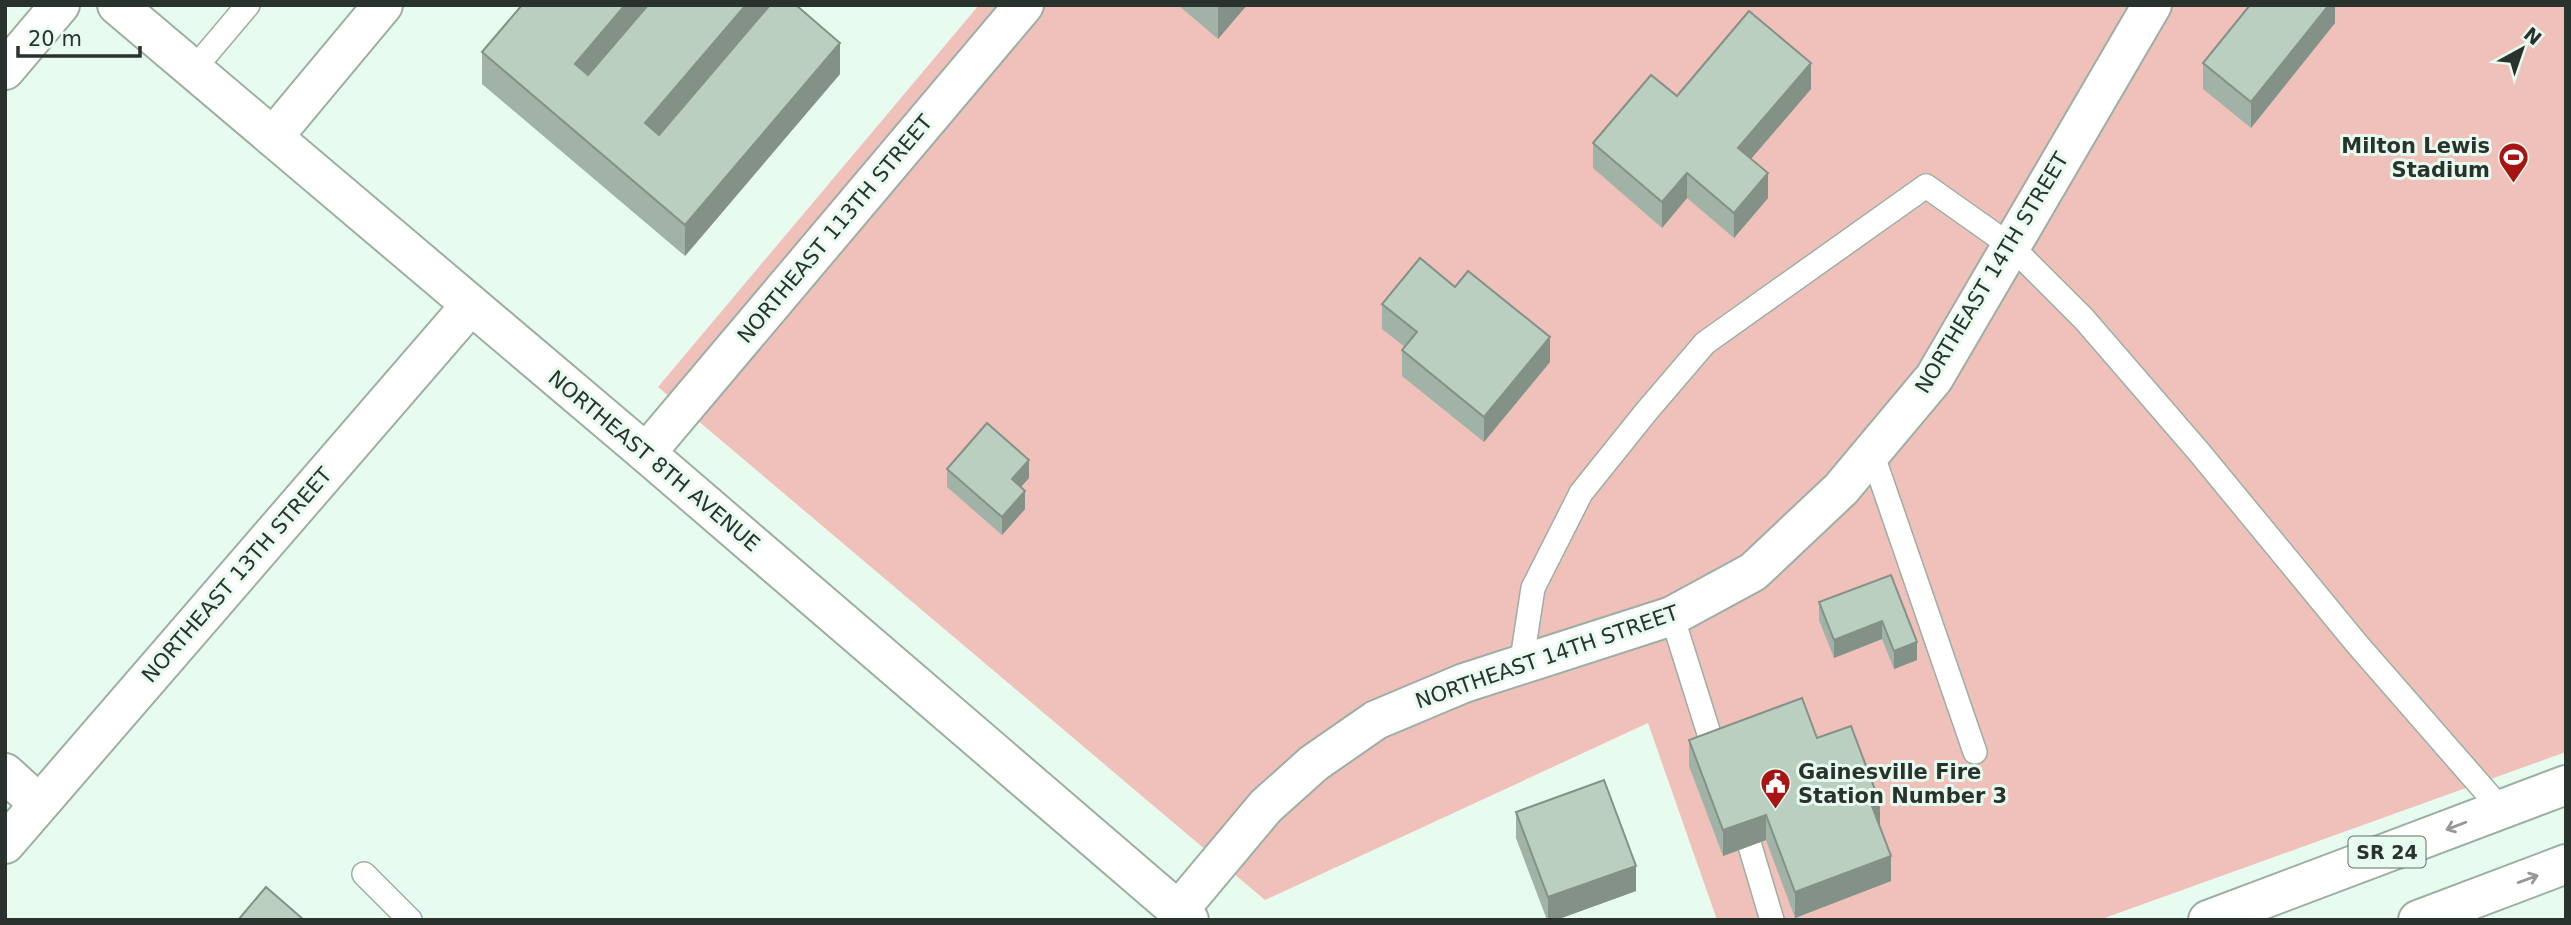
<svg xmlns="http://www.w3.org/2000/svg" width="2571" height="925" viewBox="0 0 2571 925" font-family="'DejaVu Sans',sans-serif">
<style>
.green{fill:#f0c1bb}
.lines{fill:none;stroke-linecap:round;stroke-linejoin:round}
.lane-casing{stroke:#9cafa2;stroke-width:26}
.street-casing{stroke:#9cafa2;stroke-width:42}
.secondary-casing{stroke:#9cafa2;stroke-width:42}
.highway-casing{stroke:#9cafa2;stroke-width:42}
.lane{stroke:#fff;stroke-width:23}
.street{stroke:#fff;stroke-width:38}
.secondary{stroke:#fff;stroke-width:38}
.highway{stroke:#fff;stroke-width:38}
.wall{fill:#a1b2a6}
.shaded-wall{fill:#839187}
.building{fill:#bbcfc1;stroke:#839187;stroke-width:2}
.oneway{stroke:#949896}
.labels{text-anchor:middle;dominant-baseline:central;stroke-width:6;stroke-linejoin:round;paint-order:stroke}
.shield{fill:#e7fcee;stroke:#636f67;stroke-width:2}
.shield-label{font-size:19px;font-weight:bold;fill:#2a322d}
.poi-label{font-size:21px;font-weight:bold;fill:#2a322d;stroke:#e7fcee;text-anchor:end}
.street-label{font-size:21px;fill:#2a322d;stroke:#e7fcee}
</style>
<rect width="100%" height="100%" fill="#e7fcee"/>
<path class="green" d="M979 5H2566V752L2099 920H1717L1648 723 1265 900 658 387Z"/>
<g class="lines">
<defs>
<path id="lane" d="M193 70 248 5
M1872 453 1975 752
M1672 616 1716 756
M1521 666 1533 588 1581 493 1646 412 1705 343 1926 186 2011 246 2084 319 2199 452 2357 644 2501 809
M1750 846 1772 920
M364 874 410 920"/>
<path id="street" d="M5 70 60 5
M273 137 383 5
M646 453 1024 5
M5 773 39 804
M5 844 470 306"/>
<path id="secondary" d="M117 5 646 453 1189 920
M1178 911 1266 806 1314 763 1376 720 1464 683 1672 616 1753 572 1841 489 1934 378 2152 5"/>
<path id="highway" d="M2208 920 2566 785
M2418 920 2566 864"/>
</defs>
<use href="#lane" class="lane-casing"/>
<use href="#street" class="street-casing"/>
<use href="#secondary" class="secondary-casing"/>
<use href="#highway" class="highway-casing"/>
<use href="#lane" class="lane"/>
<use href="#street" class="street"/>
<use href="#secondary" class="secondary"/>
<use href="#highway" class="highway"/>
</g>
<path class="wall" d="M767 5V8L840 74 685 256 482 84V52Z
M1178 5H1247L1218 39Z
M2335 5V23L2251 128 2203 89V63Z
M1811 89 1751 159 1768 198 1734 238 1687 198 1662 228 1593 168V143L1677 96Z
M1382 304 1550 362 1484 442 1402 376V350L1405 347 1382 329Z
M947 469 1029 478 1021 487 1025 509 1002 535 947 487Z
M1891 575 1917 660 1894 669 1882 639 1834 658 1819 620V602Z
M1817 738 1880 827 1891 881 1795 918 1766 840 1723 856 1689 766V740Z
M1516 812 1636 891 1556 920H1547L1516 838Z"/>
<path class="shaded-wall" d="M625 5H652L575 95V64Z
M746 5H767V12L645 155V123Z
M1220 5H1247L1218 39V8Z
M2329 5H2335V23L2251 128V102Z
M840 43V74L685 256V225Z
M1811 63V89L1738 174V148Z
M1687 173V198L1662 228V202Z
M1768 173V198L1734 238V213Z
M1550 337V362L1484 442V417Z
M1029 460V478L1012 497V479Z
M1025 491V509L1002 535V517Z
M1882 621V639L1834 658V640Z
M1917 642V660L1894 669V651Z
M1880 803V829L1872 806Z
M1766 815V840L1723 856V830Z
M1891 856V881L1795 918V892Z
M1636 866V891L1556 920H1548V897Z"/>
<path class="building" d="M522 5H625L575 64 588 75 648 5H746L645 123 659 135 770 5H796L840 43 685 225 482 52Z
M2250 5H2329L2251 102 2203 63Z
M1749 11 1811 63 1738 148 1768 173 1734 213 1687 173 1662 202 1593 143 1651 75 1677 96Z
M1420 258 1455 287 1468 271 1550 337 1484 417 1402 350 1417 332 1382 304Z
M987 423 1029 460 1012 479 1025 491 1002 517 947 469Z
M1891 575 1917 642 1894 651 1882 621 1834 640 1819 602Z
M1802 698 1817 738 1851 726 1880 803 1872 806 1891 856 1795 892 1766 815 1723 830 1689 740Z
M1604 780 1636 866 1548 897 1516 812Z
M266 887 304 920H238Z"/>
<defs><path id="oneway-shaft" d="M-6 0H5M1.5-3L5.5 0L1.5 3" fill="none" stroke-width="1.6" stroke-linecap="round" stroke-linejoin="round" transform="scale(1.75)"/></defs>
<g class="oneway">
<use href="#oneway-shaft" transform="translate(2456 826) rotate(159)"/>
<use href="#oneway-shaft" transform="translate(2528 879) rotate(-20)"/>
</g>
<defs>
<symbol id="stadium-pin" viewBox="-11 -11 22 30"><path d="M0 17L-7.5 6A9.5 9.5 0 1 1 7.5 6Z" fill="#a81414" stroke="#e7fcee"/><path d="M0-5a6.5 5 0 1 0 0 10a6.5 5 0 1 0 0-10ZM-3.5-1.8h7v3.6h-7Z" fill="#fff"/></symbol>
<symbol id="civic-pin" viewBox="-11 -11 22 30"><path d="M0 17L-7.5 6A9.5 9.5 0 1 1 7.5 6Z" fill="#a81414" stroke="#e7fcee"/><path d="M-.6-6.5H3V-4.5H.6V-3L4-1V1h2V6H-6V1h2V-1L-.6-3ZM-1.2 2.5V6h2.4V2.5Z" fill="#fff"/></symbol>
</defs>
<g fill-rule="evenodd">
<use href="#stadium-pin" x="2496" y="140" width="35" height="47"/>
<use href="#civic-pin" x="1758" y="766" width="35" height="47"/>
</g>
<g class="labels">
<rect class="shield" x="2348.5" y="836.5" width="77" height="31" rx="5"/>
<g class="shield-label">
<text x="2387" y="852">SR 24</text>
</g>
<g class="poi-label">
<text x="2490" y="146">Milton Lewis<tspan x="2490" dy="24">Stadium</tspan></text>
<text x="1798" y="772" text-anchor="start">Gainesville Fire<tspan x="1798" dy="24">Station Number 3</tspan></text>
</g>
<g class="street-label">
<text transform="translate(835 229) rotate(-50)">NORTHEAST 113TH STREET</text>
<text transform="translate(1992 273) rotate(-59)">NORTHEAST 14TH STREET</text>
<text transform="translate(654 461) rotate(40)">NORTHEAST 8TH AVENUE</text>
<text transform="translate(237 575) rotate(-49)">NORTHEAST 13TH STREET</text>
<text transform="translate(1547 657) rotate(-19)">NORTHEAST 14TH STREET</text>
</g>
</g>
<rect width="2571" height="925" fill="none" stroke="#2a322d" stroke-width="14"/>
<g transform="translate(2522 49) rotate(40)" stroke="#e7fcee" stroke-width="5" paint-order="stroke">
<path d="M0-5L12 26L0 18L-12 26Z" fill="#2a322d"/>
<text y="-10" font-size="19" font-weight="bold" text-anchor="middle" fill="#2a322d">N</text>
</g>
<path d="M18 46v10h122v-10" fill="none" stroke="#2a322d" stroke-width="3.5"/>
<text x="28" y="46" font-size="21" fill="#2a322d" stroke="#e7fcee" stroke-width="5" paint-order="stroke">20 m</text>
</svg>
